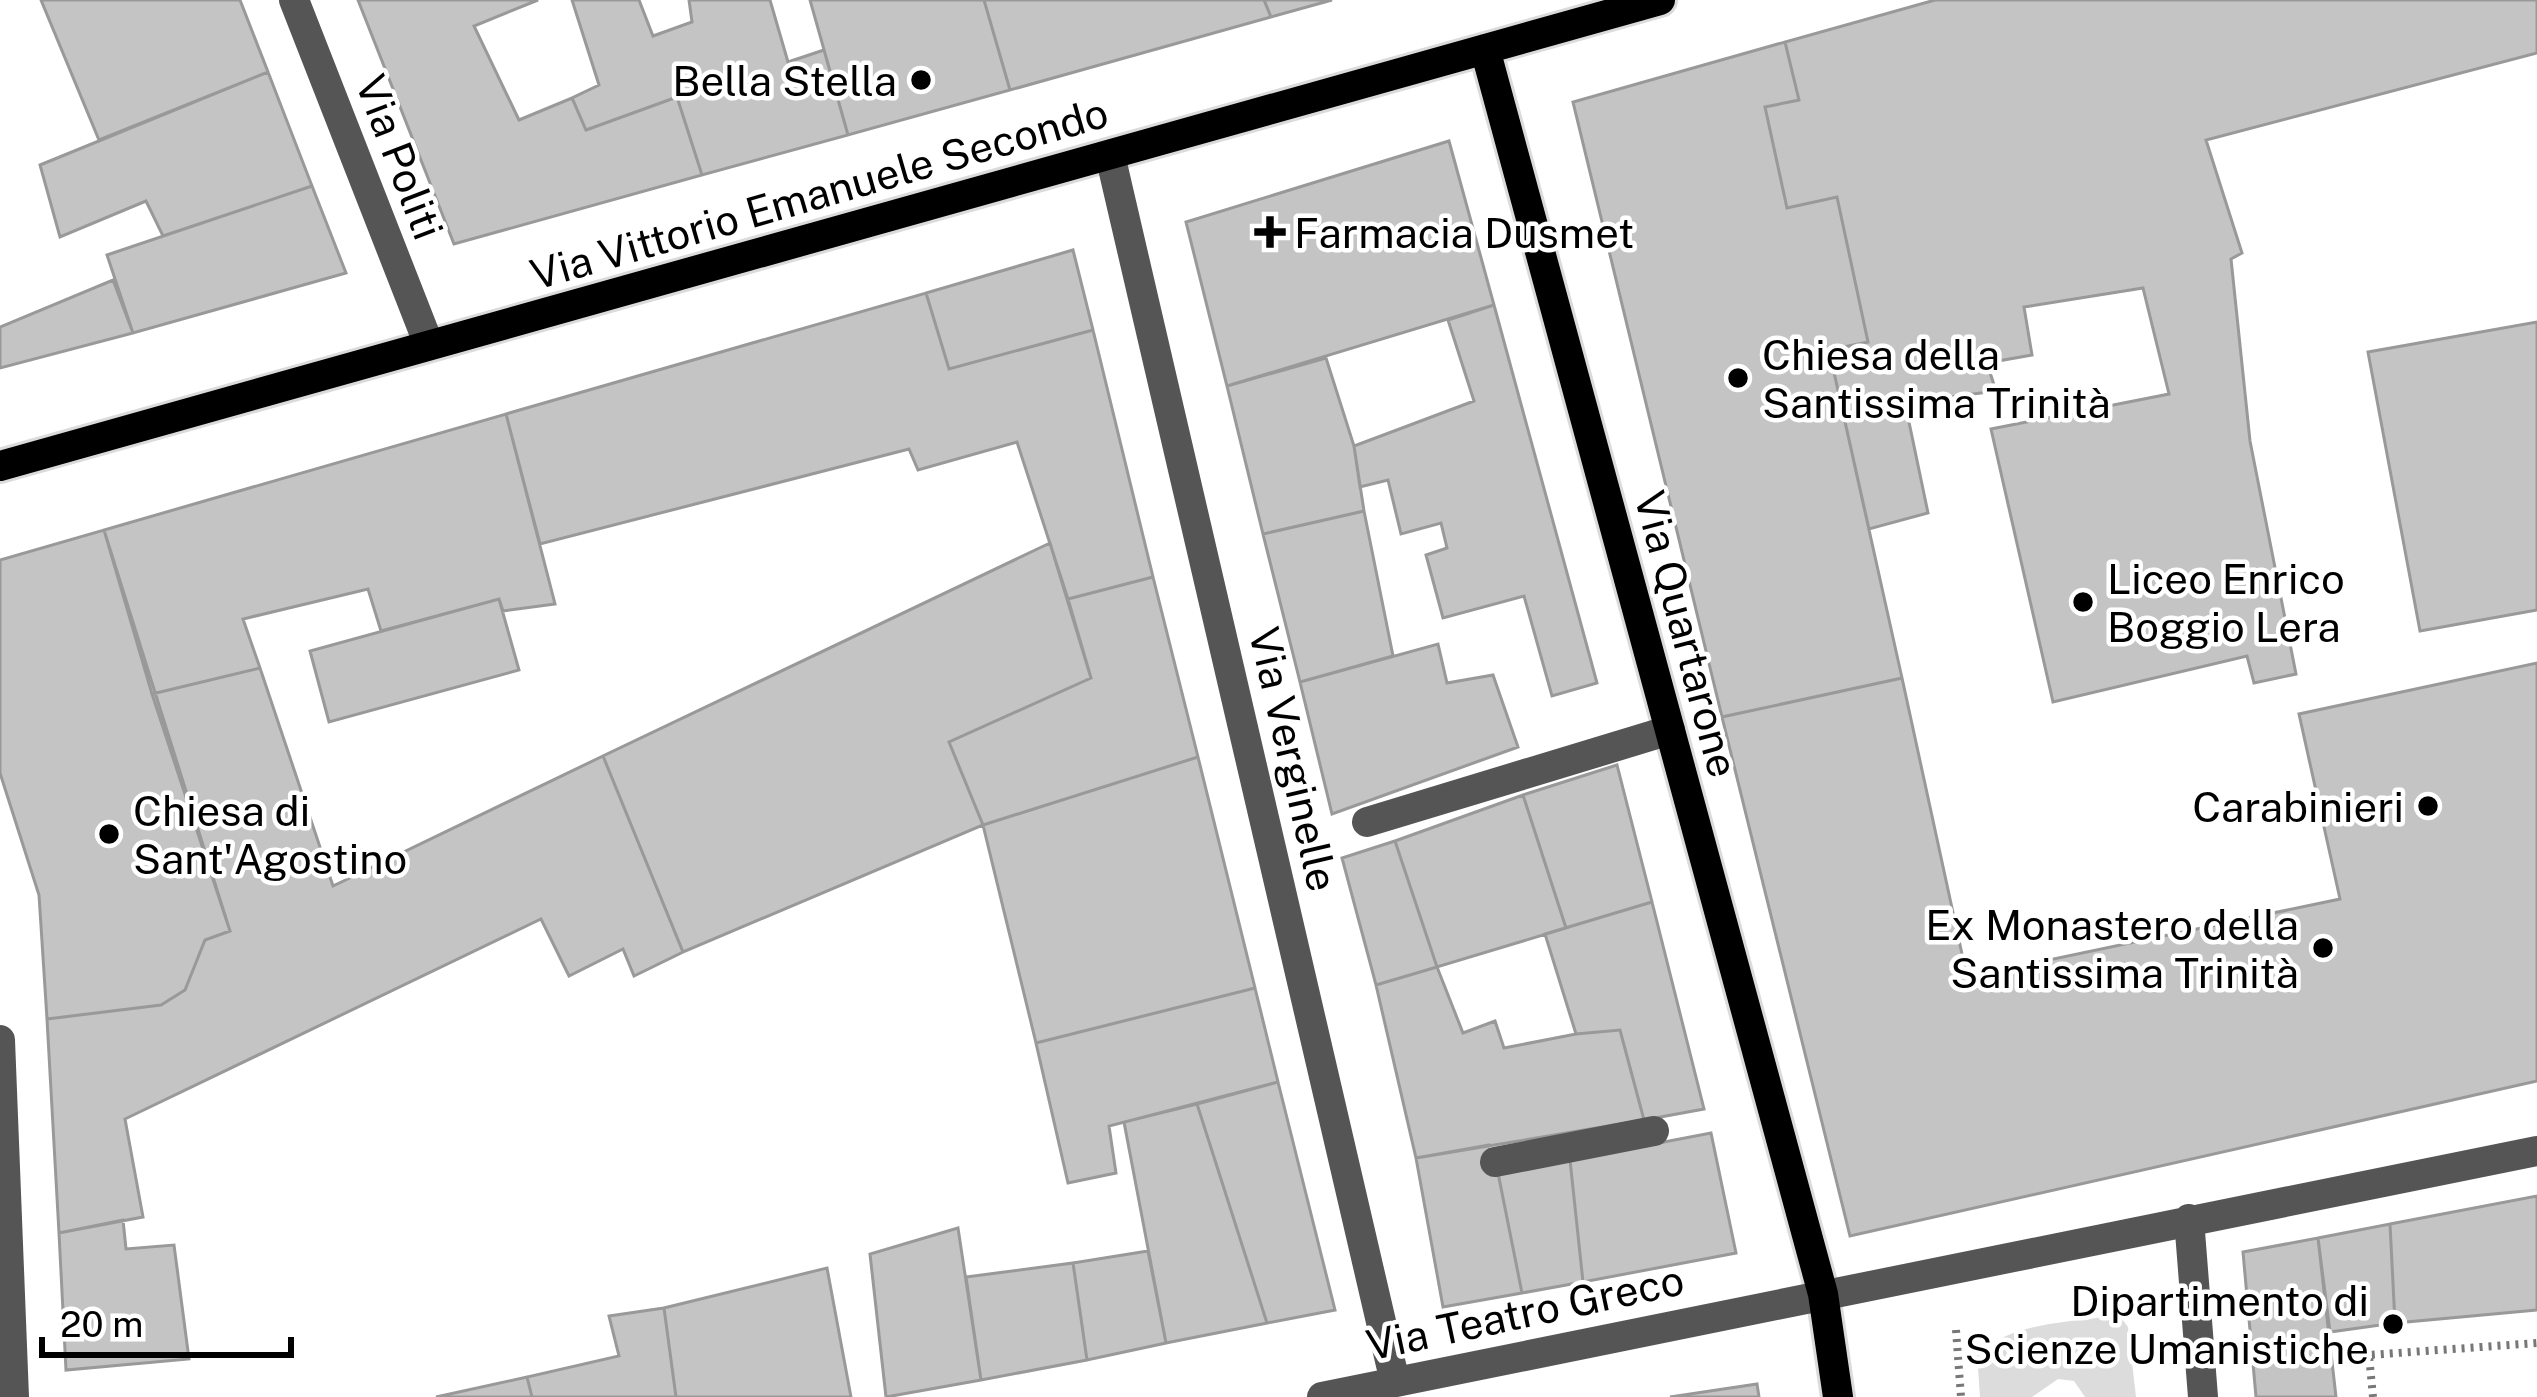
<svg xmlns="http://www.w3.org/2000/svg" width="2537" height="1397" viewBox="0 0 2537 1397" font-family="'Public Sans',sans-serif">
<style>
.green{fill:#dcdcdc}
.building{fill:#c4c4c4;stroke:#999;stroke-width:3}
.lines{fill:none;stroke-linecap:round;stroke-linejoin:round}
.major-casing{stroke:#dbdbdb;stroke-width:36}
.path{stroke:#777;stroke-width:8;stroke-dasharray:3 6;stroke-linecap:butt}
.minor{stroke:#555;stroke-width:30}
.major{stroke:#000;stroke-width:30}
.poi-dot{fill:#000;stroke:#fff;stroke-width:4.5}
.labels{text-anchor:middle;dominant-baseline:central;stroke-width:9;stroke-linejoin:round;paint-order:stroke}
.poi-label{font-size:42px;fill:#000;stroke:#fff;text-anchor:end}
.street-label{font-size:42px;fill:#000;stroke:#fff}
</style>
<rect width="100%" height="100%" fill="#fff"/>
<path class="green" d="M2103 1317 2122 1319 2128 1327 2136 1397H2085L2074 1381 2058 1379 2032 1397H1980L1977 1354C2013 1324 2058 1323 2103 1317Z"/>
<path class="building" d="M41 0H240L268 72 99 140Z
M358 0H538L474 26 519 120 572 98 586 130 677 97 702 175 454 244Z
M572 0H639L653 36 692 22 689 0H770L788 62 824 50 848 135 702 175 677 97 586 130 572 98 599 85Z
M810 0H984L1010 90 848 135Z
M984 0H1264L1271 17 1010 90Z
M1264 0H1332L1271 17Z
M1935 0H2537V53L2206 140 2242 253 2231 259 2250 441 2296 674 2254 683 2247 656 2053 702 1991 429 2169 394 2143 288 2024 307 2032 355 1987 363 1996 391 1905 403 1928 513 1869 529 1829 350 1868 342 1837 197 1787 208 1765 107 1799 100 1785 42Z
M1785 42 1799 100 1765 107 1787 208 1837 197 1868 342 1829 350 1902 678 1722 717 1573 102Z
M268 72 312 186 163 236 146 201 60 237 40 165Z
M1449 141 1494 305 1227 386 1186 222Z
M312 186 346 273 133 333 107 255Z
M1073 250 1093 330 949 369 926 293Z
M113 280 133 333 0 368V327Z
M926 293 949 369 1093 330 1153 577 1068 599 1017 442 918 470 909 449 540 544 506 414Z
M1494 305 1597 683 1552 696 1524 596 1443 618 1426 555 1447 548 1441 523 1401 534 1388 480 1360 487 1354 446 1474 401 1448 320Z
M2537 322V610L2420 631 2368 352Z
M1326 358 1354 446 1364 511 1263 534 1227 386Z
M506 414 555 604 503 611 499 599 381 631 368 589 243 619 260 668 152 694 104 530Z
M1364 511 1393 656 1300 682 1263 534Z
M104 530 230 931 205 940 185 990 161 1005 47 1019 39 895 0 773V560Z
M1050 543 1091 678 949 742 983 825 683 952 603 756Z
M1153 577 1198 757 983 825 949 742 1091 678 1068 599Z
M499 599 519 670 329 722 310 651Z
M1438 644 1447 683 1493 675 1518 747 1332 814 1300 682Z
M2537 663V1081L1850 1236 1722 717 1902 678 1967 977 2340 899 2299 714Z
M260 668 333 886 603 756 683 952 634 976 623 949 569 976 541 919 125 1119 143 1217 59 1233 47 1019 161 1005 185 990 205 940 230 931 152 694Z
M1198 757 1255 988 1036 1043 983 825Z
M1617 765 1652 902 1566 928 1523 795Z
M1523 795 1566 928 1437 967 1395 841Z
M1395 841 1437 967 1376 985 1342 858Z
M1652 902 1704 1109 1644 1120 1620 1030 1576 1034 1545 934Z
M1437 967 1463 1033 1495 1021 1504 1048 1576 1034 1620 1030 1644 1120 1416 1158 1376 985Z
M1255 988 1278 1082 1109 1126 1116 1173 1068 1183 1036 1043Z
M1278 1082 1335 1310 1267 1323 1197 1104Z
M1197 1104 1267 1323 1166 1343 1124 1122Z
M1711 1133 1736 1253 1583 1282 1570 1160Z
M1489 1145 1498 1173 1522 1293 1443 1307 1416 1158Z
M1570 1160 1583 1282 1522 1293 1498 1173Z
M2537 1196V1310L2395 1323 2390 1224Z
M123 1220 126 1249 174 1245 189 1359 66 1370 59 1233Z
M2390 1224 2395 1323 2330 1332 2318 1238Z
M958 1228 981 1380 886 1397 870 1254Z
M2318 1238 2336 1397H2256L2243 1252Z
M1148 1251 1166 1343 1087 1360 1073 1263Z
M1073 1263 1087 1360 981 1380 966 1277Z
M827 1268 851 1397H676L664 1308Z
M664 1308 676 1397H532L527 1377 619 1356 609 1316Z
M527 1377 532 1397H436Z
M1757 1384 1759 1397H1670Z"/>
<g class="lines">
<defs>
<path id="major" d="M1485 49 1823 1294 1838 1397
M0 466 1660 0"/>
</defs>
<use href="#major" class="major-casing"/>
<path class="path" d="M1956 1330 1961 1397
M2373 1397 2369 1355 2537 1343"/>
<path class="minor" d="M294 0 429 345
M1110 155 1395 1382
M1367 822 1670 730
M0 1040 14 1397
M1495 1162 1654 1131
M2189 1219 2203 1397
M1322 1397 2537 1151"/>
<use href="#major" class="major"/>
</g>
<g class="poi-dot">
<circle cx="921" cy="80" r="12"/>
<path d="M1264 214h12v12h12v12h-12v12h-12v-12h-12v-12h12z"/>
<circle cx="1738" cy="378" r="12"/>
<circle cx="2083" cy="602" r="12"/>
<circle cx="2428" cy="806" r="12"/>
<circle cx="109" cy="834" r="12"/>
<circle cx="2323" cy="948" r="12"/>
<circle cx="2393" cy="1324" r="12"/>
</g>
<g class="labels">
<g class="poi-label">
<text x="897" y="80">Bella Stella</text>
<text x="1294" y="232" text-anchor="start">Farmacia Dusmet</text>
<text x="1762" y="354" text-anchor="start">Chiesa della<tspan x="1762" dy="48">Santissima Trinità</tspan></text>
<text x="2107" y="578" text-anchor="start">Liceo Enrico<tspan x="2107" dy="48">Boggio Lera</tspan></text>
<text x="2404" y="806">Carabinieri</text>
<text x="133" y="810" text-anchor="start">Chiesa di<tspan x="133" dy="48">Sant'Agostino</tspan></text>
<text x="2299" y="924">Ex Monastero della<tspan x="2299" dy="48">Santissima Trinità</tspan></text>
<text x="2369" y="1300">Dipartimento di<tspan x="2369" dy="48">Scienze Umanistiche</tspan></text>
</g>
<g class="street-label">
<text transform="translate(400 157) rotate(69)">Via Politi</text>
<text transform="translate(819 193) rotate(-16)">Via Vittorio Emanuele Secondo</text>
<text transform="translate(1687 634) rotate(75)">Via Quartarone</text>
<text transform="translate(1294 759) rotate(77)">Via Verginelle</text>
<text transform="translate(1525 1312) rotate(-12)">Via Teatro Greco</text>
</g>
</g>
<path d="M42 1337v18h249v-18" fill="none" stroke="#000000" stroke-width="6"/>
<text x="60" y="1337" font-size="36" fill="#000000" stroke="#ffffff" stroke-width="9" paint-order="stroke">20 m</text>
</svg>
